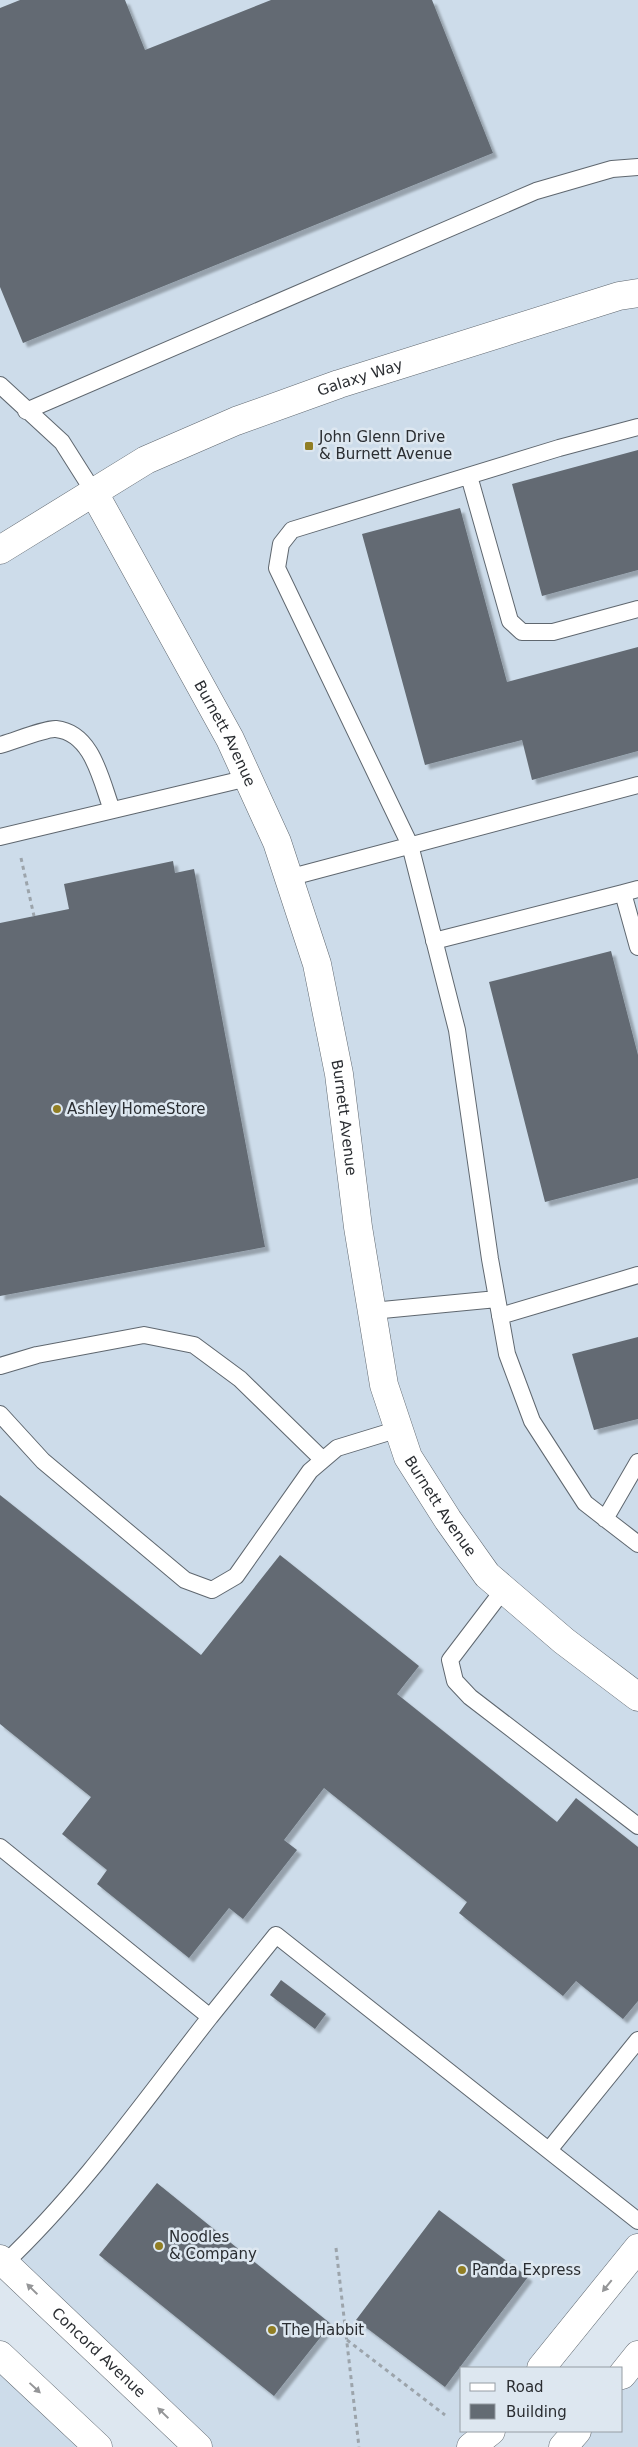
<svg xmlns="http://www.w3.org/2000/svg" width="638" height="2447" viewBox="0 0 638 2447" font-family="'DejaVu Sans',sans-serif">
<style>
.built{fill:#cddcea}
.building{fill:#636b73;filter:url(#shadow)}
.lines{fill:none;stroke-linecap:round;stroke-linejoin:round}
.service-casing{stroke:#5f676f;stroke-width:18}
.minor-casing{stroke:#5f676f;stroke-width:29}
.secondary-casing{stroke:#5f676f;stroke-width:29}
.path{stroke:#9ca4ab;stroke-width:3;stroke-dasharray:4 4;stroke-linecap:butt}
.service{stroke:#fff;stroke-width:16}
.minor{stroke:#fff;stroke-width:28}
.secondary{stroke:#fff;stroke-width:28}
.oneway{fill:#959698}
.poi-dot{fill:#917e24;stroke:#dde7f0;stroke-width:2}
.labels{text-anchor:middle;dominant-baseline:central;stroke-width:5;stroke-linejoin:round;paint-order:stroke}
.street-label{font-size:15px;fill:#2b2e32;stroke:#dde7f0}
.poi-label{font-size:15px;fill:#2b2e32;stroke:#dde7f0;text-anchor:start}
</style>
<defs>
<filter id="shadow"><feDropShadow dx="4.5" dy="4.5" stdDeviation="1" flood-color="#0004"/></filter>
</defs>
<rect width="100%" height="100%" fill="#dde7f0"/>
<path class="built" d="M0 0H638V2248L541 2368H462V2431H491L471 2447H198L0 2259Z
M0 2355 98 2447H0Z
M638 2355V2447H563L577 2431H622V2375Z"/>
<path class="building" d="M20 0H125L145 50 271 0H432L493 153 23 343 0 287V8Z
M638 450V570L542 596 512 484Z
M460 508 507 682 638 647V751L532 780 522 740 425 765 362 534Z
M173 861 175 873 194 869 265 1247 0 1296V923L69 909 64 884Z
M611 951 638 1055V1178L545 1202 489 982Z
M638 1337V1419L594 1430 572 1354Z
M0 1495 201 1655 280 1555 419 1666 397 1694 557 1822 576 1798 638 1847V2001L623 2019 576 1981 563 1996 459 1913 467 1902 324 1788 284 1840 297 1850 243 1919 229 1908 189 1958 97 1884 107 1870 62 1834 91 1797 0 1724Z
M281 1980 326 2014 315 2029 270 1995Z
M157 2183 331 2324 274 2396 99 2255Z
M439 2210 528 2277 445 2387 356 2320Z"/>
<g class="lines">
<defs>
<path id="service" d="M0 385 62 442 93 491
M26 411 536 191 612 169 638 167
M638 427 559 448 292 530 281 544 277 568 410 845 457 1030 490 1259 507 1354 532 1421 585 1503 638 1544
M469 476 510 621 522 632H553L638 609
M0 745C12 742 46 728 56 729 93 733 101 781 112 810
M0 837 248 778
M288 878 638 785
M623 893 638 889
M434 941 623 893 638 947
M372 1311 497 1299
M500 1316 638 1275
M0 1366 37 1355 144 1335 194 1345 240 1379 323 1460
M0 1414 43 1461 185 1580 212 1590 236 1576 310 1471 337 1448 399 1429
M605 1519 638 1462
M504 1589 450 1660 455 1681 470 1697 638 1826
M0 1847 210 2017 276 1935 638 2221
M549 2150 638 2040
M5 2263C83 2189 144 2101 210 2017"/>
<g id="minor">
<path id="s1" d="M93 491 230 739 277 842 317 964 339 1074 358 1227 384 1385 408 1457 448 1520 487 1575 564 1641 638 1697"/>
<path id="s2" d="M0 550 146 460 236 421 339 384 619 296 638 293"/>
<path d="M541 2368 638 2248"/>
<path d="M622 2375 638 2355"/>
<path d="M563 2447 577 2431"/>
</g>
<g id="secondary">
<path id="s3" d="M0 2259 198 2447"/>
<path d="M0 2355 98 2447"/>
<path d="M471 2447 491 2431"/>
</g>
</defs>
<use href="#service" class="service-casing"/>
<use href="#minor" class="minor-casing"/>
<use href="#secondary" class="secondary-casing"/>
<path class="path" d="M21 858 34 916
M336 2248 359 2447
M347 2340 445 2415"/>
<use href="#service" class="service"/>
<use href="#minor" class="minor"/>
<use href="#secondary" class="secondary"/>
</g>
<defs><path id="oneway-solid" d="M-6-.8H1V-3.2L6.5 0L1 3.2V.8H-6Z" transform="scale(1.25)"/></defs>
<g class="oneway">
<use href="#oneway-solid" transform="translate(607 2286) rotate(129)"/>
<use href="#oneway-solid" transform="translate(32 2289) rotate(-136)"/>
<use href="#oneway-solid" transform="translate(35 2388) rotate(43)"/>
<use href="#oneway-solid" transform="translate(163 2413) rotate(-136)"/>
</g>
<g class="poi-dot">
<rect x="304" y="441" width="10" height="10" rx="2.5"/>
<circle cx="57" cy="1109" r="5"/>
<circle cx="159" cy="2246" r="5"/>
<circle cx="462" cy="2270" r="5"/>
<circle cx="272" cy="2330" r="5"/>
</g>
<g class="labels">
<g class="street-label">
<text stroke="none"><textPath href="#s2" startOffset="401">Galaxy Way</textPath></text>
<text stroke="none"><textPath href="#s1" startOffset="276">Burnett Avenue</textPath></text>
<text stroke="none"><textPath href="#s1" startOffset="681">Burnett Avenue</textPath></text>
<text stroke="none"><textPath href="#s1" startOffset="1086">Burnett Avenue</textPath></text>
<text stroke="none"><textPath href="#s3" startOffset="136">Concord Avenue</textPath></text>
</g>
<g class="poi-label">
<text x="319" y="437">John Glenn Drive<tspan x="319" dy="17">&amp; Burnett Avenue</tspan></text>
<text x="67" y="1109">Ashley HomeStore</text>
<text x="169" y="2237">Noodles<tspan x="169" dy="17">&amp; Company</tspan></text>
<text x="472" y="2270">Panda Express</text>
<text x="282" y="2330">The Habbit</text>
</g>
</g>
<rect x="460" y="2367" width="162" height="65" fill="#dde7f0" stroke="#969da4"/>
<rect x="470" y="2383" width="25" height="8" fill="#ffffff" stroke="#969da4"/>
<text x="506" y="2392" font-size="15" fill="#2b2e32">Road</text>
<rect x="470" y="2404" width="25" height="15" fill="#636b73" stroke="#969da4"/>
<text x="506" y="2417" font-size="15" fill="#2b2e32">Building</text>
</svg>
